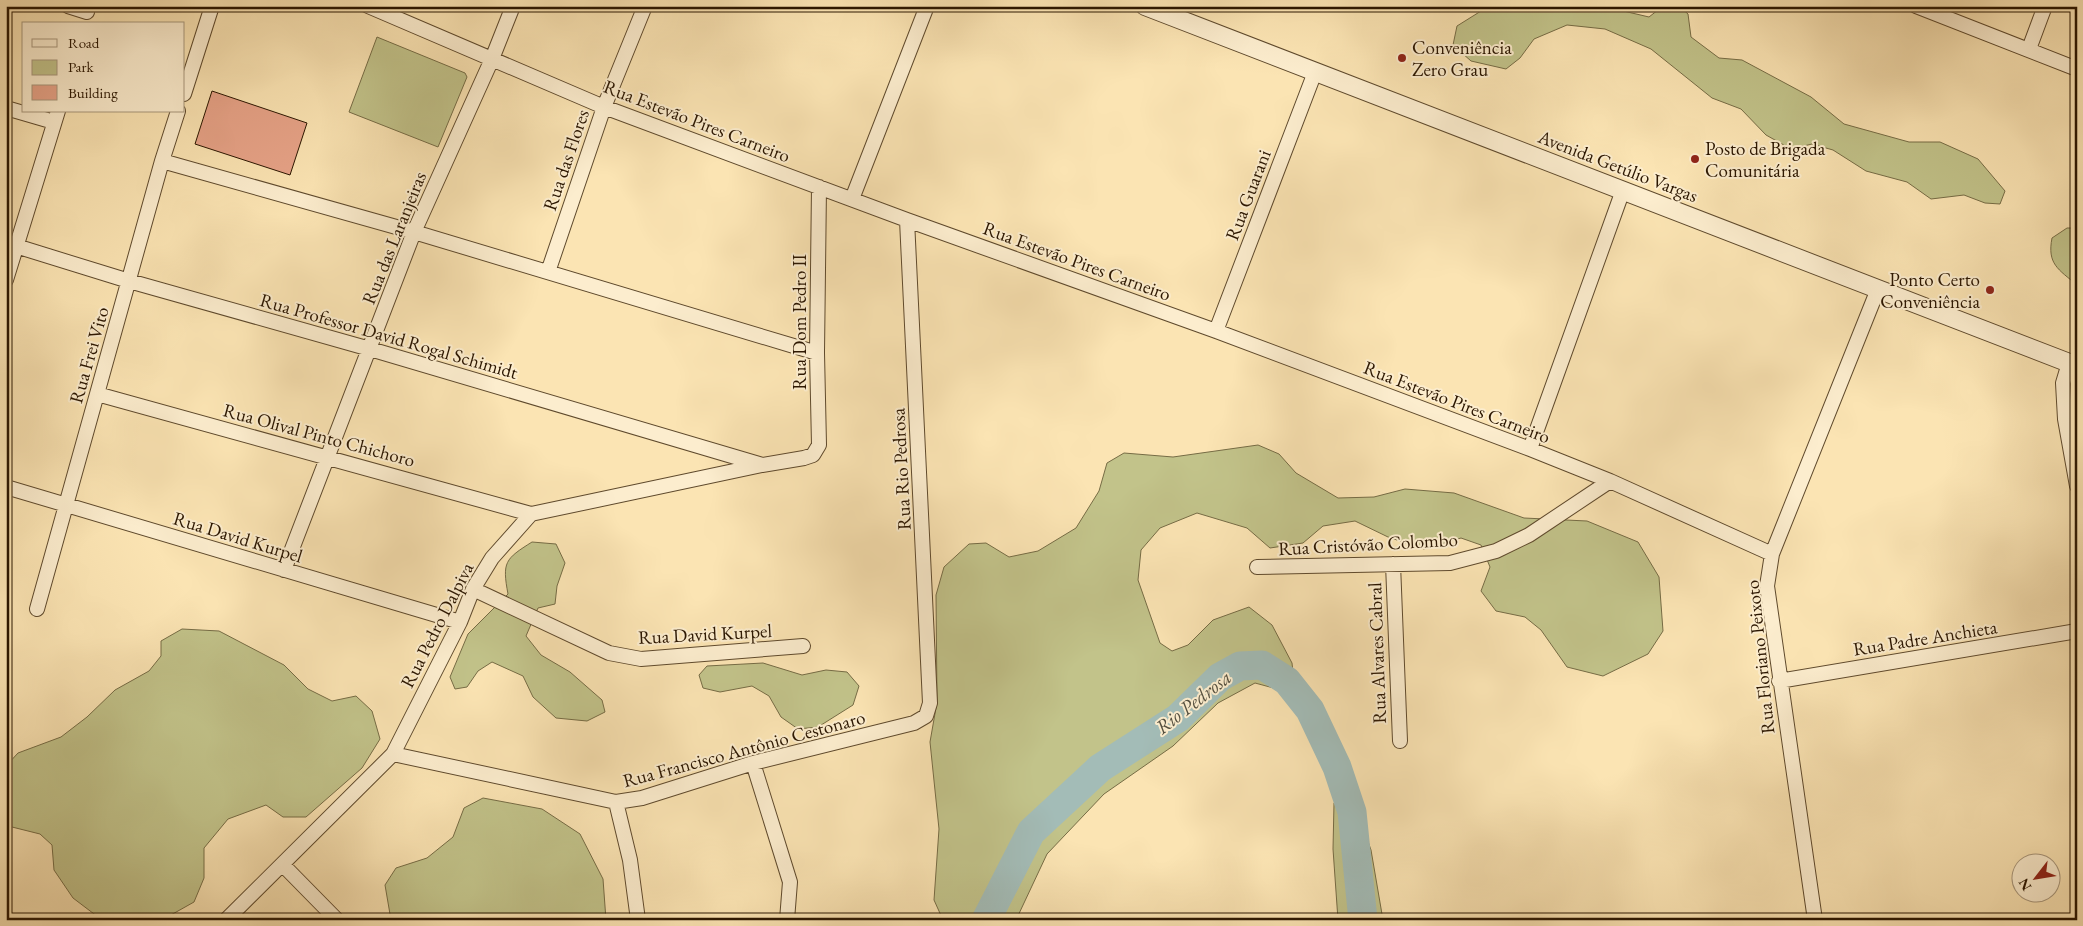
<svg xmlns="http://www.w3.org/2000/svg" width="2083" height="926" viewBox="0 0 2083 926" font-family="'EB Garamond',serif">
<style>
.green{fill:#c2c38a;stroke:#766c45}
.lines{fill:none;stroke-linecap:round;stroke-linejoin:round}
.river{stroke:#a3bcb7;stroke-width:29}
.building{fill:#e7a388;stroke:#2b1600}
.minor-casing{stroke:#5f4a2d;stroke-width:16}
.tertiary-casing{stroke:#5f4a2d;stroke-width:20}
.minor{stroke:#fcedce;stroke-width:14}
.tertiary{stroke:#fcedce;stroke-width:18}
.poi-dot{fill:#8f2418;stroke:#fcedce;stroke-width:2}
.labels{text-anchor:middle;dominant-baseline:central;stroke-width:4;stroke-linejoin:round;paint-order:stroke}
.poi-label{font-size:19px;fill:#2b1600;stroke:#fcedce;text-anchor:start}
.street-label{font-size:19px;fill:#2b1600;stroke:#fcedce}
.water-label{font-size:20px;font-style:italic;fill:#555040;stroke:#fcedce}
</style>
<rect width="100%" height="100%" fill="#fbe4b3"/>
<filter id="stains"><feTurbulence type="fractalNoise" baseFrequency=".004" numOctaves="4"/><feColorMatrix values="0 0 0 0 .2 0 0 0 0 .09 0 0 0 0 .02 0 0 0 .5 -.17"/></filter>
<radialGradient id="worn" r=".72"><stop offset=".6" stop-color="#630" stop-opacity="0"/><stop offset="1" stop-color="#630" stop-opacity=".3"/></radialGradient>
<path class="green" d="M1489 6H1602L1649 17 1663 6H1679L1688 14 1691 37 1719 58 1742 60 1811 97 1844 124 1909 142H1940L1978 159 2005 191 2000 204 1985 203 1964 195 1931 199 1907 182 1866 171 1833 150 1812 144 1791 149 1766 135 1741 109 1712 98 1651 49 1605 29 1567 25 1534 39 1520 58 1506 69 1471 61 1453 45 1457 26Z
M377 37 465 73 467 77 438 147 349 112Z
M2067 228H2077V285C2058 269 2047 264 2052 238Z
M1258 445 1279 454 1296 473 1338 498 1374 497 1405 489 1454 493 1524 518 1587 521 1638 542 1659 577 1663 631 1648 654 1603 676 1567 667 1541 630 1525 617 1496 611 1481 591 1490 567 1481 545 1461 538 1424 549 1388 537 1355 521 1323 526 1303 543 1270 548 1247 528 1197 513 1160 528 1141 550 1138 580 1160 643 1172 651 1188 645 1213 620 1249 607 1272 625 1292 663 1294 681 1281 690 1255 683 1218 703 1173 746 1104 794 1047 854 1016 920H943L934 900 939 829 930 742 937 702 936 595 944 567 969 544 986 543 1009 557 1038 551 1076 528 1099 491 1107 463 1124 453 1173 457Z
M532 542 556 544 565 563 557 586 555 604 538 608 526 636 541 655 570 672 602 700 605 712 587 721 556 718 533 697 523 676 492 662 478 671 467 687 455 689 450 677 468 634 508 594C502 562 505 559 532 542Z
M182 629 219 631 284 665 308 689 332 701 356 696 372 711 380 739 362 768 306 817H283L266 805 228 819 204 848V878L194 902 162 920H102L73 898 54 870 52 845 40 834 12 827 6 820V766L18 753 61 737 87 717 115 690 149 671 161 656V641Z
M763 663 802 675 826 670 847 672 859 686 853 705 818 727 798 729 781 717 769 696 752 686 720 692 703 688 699 675 707 666Z
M1341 795 1355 805 1371 850 1383 920H1338L1333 849 1334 803Z
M483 798 542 809 580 834 603 879 606 920H391L385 885 396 868 427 858 453 837 464 808Z"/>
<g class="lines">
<path class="river" d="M986 920 1031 832 1100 768 1178 718 1220 677 1240 666 1262 665 1287 681 1310 710 1337 767 1352 812 1363 920"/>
</g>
<path class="building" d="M212 91 307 123 290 175 195 144Z"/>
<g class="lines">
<defs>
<path id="minor" d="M68 6 87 12
M368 6 604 107 907 220 1216 331 1530 449 1610 481 1772 554
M1916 6 2077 69
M2029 49 2045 6
M184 94 212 6
M6 108 54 122
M162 161 414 232 817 353
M852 199 927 6
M6 243 129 281 370 349 759 464
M548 272 604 107 645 6
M6 280 58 111
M1216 331 1315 72
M2069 363 2063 383 2065 419 2077 486
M97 394 531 514
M1530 449 1623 190
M6 487 460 622
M1393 564 1400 741
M1257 567 1450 563 1496 551 1529 535 1610 481
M284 570 414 232 492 59 513 6
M473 589 609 653 641 659 803 646
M37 609 162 161 178 111
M1779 681 2077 631
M393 754 616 802 642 798 753 763 914 723 926 716 930 703 907 220
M753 763 790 882 787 920
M616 802 630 860 638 920
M283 865 337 920
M226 920 393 754 460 622 473 589 492 558 531 514 762 465 804 458 813 455 819 445 817 353 819 187
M1815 920 1767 586 1772 554 1878 289"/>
<path id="tertiary" d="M1145 6 2077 366"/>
</defs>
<use href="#minor" class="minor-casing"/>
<use href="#tertiary" class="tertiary-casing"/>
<use href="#minor" class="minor"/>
<use href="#tertiary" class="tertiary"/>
</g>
<g class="poi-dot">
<circle cx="1402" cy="58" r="5"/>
<circle cx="1695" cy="159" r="5"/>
<circle cx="1990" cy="290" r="5"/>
</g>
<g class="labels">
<g class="poi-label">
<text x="1412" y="47">Conveniência<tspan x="1412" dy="22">Zero Grau</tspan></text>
<text x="1705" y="148">Posto de Brigada<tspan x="1705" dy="22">Comunitária</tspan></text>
<text x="1980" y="279" text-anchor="end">Ponto Certo<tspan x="1980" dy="22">Conveniência</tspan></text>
</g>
<g class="street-label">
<text transform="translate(697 121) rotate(21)">Rua Estevão Pires Carneiro</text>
<text transform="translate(566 160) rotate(-71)">Rua das Flores</text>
<text transform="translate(1618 166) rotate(21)">Avenida Getúlio Vargas</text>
<text transform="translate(1248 195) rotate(-69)">Rua Guarani</text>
<text transform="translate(394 238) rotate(-68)">Rua das Laranjeiras</text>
<text transform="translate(1077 261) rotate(20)">Rua Estevão Pires Carneiro</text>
<text transform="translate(799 322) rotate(-90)">Rua Dom Pedro II</text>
<text transform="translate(389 336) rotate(16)">Rua Professor David Rogal Schimidt</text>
<text transform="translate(89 355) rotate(-74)">Rua Frei Vito</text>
<text transform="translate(1457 402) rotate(21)">Rua Estevão Pires Carneiro</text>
<text transform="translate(319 435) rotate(15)">Rua Olival Pinto Chichoro</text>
<text transform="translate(901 469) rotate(-93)">Rua Rio Pedrosa</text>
<text transform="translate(238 537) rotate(17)">Rua David Kurpel</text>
<text transform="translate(1368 544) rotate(-3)">Rua Cristóvão Colombo</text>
<text transform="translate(437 625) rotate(-63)">Rua Pedro Dalpiva</text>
<text transform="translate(705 634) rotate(-3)">Rua David Kurpel</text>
<text transform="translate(1925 638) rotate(-9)">Rua Padre Anchieta</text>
<text transform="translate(1377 653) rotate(-92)">Rua Alvares Cabral</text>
<text transform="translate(1760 657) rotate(-96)">Rua Floriano Peixoto</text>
<text transform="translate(744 749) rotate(-15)">Rua Francisco Antônio Cestonaro</text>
</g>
<g class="water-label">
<text transform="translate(1193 702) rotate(-38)">Rio Pedrosa</text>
</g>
</g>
<rect width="2083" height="926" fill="none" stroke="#fbe4b3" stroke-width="25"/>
<rect x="8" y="8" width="2068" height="911" fill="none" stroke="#2b1600" stroke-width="2.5"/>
<rect x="12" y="12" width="2058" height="901" fill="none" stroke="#2b1600"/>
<rect x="22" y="22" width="162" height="90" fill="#fcedce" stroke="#a8977c"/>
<rect x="32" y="39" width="25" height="8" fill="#fcedce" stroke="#a8977c"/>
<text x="68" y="48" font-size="15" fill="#2b1600">Road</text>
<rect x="32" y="60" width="25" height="15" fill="#c2c38a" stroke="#a8977c"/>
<text x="68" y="72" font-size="15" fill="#2b1600">Park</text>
<rect x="32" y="85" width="25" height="15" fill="#e7a388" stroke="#a8977c"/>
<text x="68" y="98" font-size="15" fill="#2b1600">Building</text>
<g transform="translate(2036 878) rotate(239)"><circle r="24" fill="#fcedce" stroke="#a8977c"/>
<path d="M0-4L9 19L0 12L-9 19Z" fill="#8f2418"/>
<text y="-8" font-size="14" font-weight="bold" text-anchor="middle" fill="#2b1600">N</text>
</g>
<rect width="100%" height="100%" filter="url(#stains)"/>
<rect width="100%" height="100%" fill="url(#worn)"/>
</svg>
